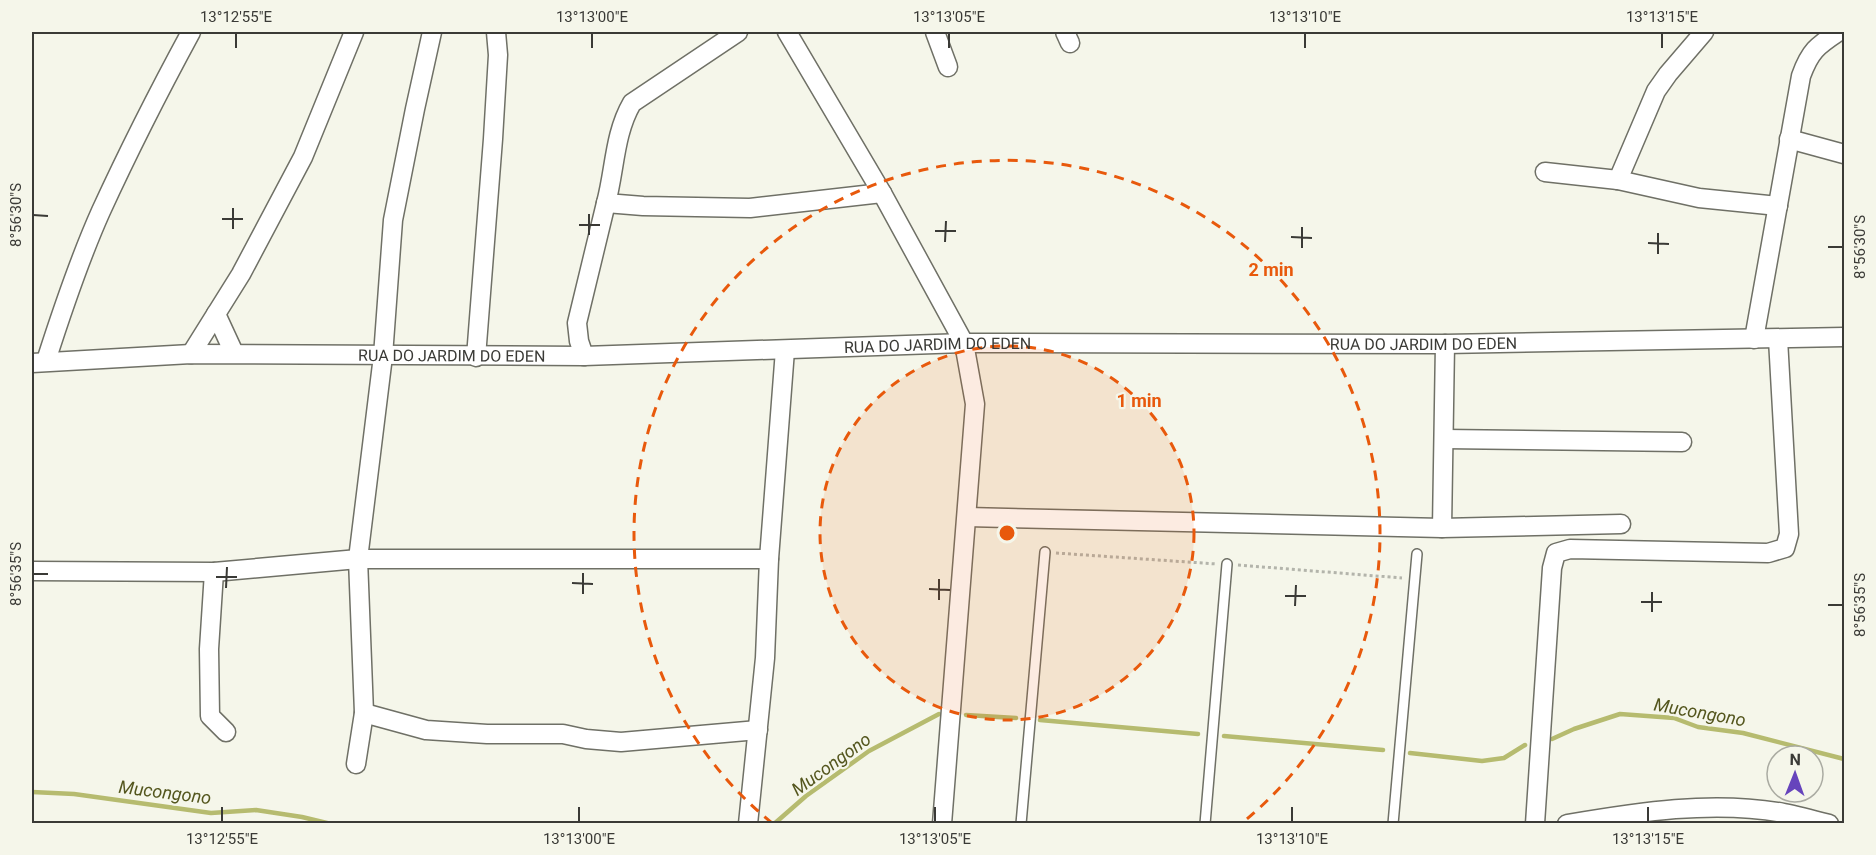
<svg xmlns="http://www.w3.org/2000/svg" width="1876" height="855" viewBox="0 0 1876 855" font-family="Roboto,sans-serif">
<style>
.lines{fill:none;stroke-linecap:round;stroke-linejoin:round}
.stream{stroke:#b6bb6f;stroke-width:4.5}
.lane-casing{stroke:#6f7066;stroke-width:12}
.street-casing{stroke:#6f7066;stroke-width:21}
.path{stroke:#b3b4ab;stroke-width:3;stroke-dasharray:3 3;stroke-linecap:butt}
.lane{stroke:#fff;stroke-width:9}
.street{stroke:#fff;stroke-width:18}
.ticks{fill:none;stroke:#3a3a36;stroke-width:2}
.ring{fill:none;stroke:#e8590c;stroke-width:3;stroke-dasharray:10 8}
.labels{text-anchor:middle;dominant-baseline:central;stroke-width:4.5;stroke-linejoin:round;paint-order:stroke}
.street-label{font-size:16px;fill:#3a3a36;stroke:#f5f6ea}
.water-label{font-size:18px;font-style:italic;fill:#54561e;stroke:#f5f6ea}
.centre{fill:#e8590c;stroke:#f5f6ea;stroke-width:3}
.ring-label{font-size:18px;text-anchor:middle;font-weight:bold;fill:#e8590c;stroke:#f5f6ea;stroke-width:4.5;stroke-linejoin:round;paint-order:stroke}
.neatline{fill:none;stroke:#3a3a36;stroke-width:2}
.ticks-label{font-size:15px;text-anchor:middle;fill:#3a3a36}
</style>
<rect width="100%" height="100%" fill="#f5f6ea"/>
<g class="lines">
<path class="stream" d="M966 715 1016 718
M1040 720 1198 734
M1224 736 1383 750
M1552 739 1574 729 1620 714 1674 718 1698 727 1743 733 1844 759
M1410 753 1482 761 1504 758 1525 745
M32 792 74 794 211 813 256 810 302 817 331 824
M774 824 806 796 869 751 939 714"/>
<defs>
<path id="lane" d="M1021 824 1045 552
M1205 824 1227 564
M1393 824 1417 554"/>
<g id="street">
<path d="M738 32 632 103C614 134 615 170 606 203L643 206 750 208 882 193"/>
<path d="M787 32 882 193 964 343 975 404 942 824"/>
<path d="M935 32 948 67"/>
<path d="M1065 32 1070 43"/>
<path d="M1789 139 1844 154"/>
<path d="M1545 172 1618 180 1699 198 1778 206"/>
<path d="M1618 180 1656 91 1668 74 1704 32"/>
<path d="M216 314 234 353"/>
<path d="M1754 339 1801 76C1810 51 1817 46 1838 32"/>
<path d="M191 354 241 274 303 157 354 32"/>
<path d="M584 356 579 341 577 323 606 203"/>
<path d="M476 357 493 139 498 55 496 32"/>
<path d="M46 361C62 311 79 260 101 211 129 150 159 91 191 32"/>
<path id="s1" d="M32 363 191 354 584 356 964 343 1445 344 1844 337"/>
<path d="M1444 439 1682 442"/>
<path d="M967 517 1442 528 1621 524"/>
<path d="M1442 528 1445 344"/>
<path d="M32 571 214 572 358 559H769"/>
<path d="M214 572 209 649 210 716 226 732"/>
<path d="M364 713 426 730 487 734H563L586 739 621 742 758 730"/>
<path d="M356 764 364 713 358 559 383 356 393 220 415 109 432 32"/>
<path d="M748 824 765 658 769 559 785 350"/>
<path d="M1535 824 1552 568 1556 553 1570 549 1768 553 1785 548 1789 534 1778 339"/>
<path d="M1567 824C1638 812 1712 800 1784 813 1799 816 1814 820 1829 824"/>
</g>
</defs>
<use href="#lane" class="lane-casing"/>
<use href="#street" class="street-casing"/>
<path class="path" d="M1056 553 1217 564
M1238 565 1402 578"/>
<use href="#lane" class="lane"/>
<use href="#street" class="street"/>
</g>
<path class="ticks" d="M236 48V33M592 48V33M949 48V33M1305 48V33M1662 48V33M33 215 48 216M222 219H243M579 225H600M233 229V208M935 231H956M589 235V214M1291 237 1312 238M945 242 946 221M1648 243 1669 244M1828 247H1843M1302 248V227M1658 254V233M33 574H48M216 577H237M572 583 593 584M226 588 227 567M929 589 950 590M583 594V573M1285 596H1306M939 600V579M1641 602H1662M1828 605H1843M1295 606 1296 585M1652 612V592M222 822V807M579 822V807M935 822V807M1292 822V807M1648 822V807"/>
<circle cx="1007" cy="533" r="187" fill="#e8590c" fill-opacity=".12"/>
<g class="ring">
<circle cx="1007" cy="533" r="187"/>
<path d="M772 823A373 373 0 1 1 1242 823"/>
</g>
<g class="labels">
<g class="street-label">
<text stroke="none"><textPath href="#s1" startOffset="1392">RUA DO JARDIM DO EDEN</textPath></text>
<text stroke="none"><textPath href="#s1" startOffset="906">RUA DO JARDIM DO EDEN</textPath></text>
<text stroke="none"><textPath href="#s1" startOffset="420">RUA DO JARDIM DO EDEN</textPath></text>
</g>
<g class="water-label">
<text transform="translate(1700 712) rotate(10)">Mucongono</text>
<text transform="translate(831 764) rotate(-36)">Mucongono</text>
<text transform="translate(165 792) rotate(7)">Mucongono</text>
</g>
</g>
<circle cx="1007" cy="533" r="9" class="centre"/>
<g class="ring-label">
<text x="1271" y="276">2 min</text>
<text x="1139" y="407">1 min</text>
</g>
<rect width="1876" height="855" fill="none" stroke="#f5f6ea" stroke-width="66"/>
<g transform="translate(1795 774) rotate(1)"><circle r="28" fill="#f5f6ea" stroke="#aaaba2" stroke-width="1.5"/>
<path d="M0-4.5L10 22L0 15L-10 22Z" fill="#6644bc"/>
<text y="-9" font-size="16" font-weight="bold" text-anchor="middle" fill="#3a3a36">N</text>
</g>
<rect x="33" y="33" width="1810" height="789" class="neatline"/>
<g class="ticks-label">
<text x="236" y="22">13°12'55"E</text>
<text x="592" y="22">13°13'00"E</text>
<text x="949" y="22">13°13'05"E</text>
<text x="1305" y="22">13°13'10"E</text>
<text x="1662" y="22">13°13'15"E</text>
<text transform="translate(16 215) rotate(-90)" y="5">8°56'30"S</text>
<text transform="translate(1860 247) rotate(-90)" y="5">8°56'30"S</text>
<text transform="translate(16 574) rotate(-90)" y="5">8°56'35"S</text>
<text transform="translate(1860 605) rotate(-90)" y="5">8°56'35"S</text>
<text x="222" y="844">13°12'55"E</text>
<text x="579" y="844">13°13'00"E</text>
<text x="935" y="844">13°13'05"E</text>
<text x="1292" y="844">13°13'10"E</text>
<text x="1648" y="844">13°13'15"E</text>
</g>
</svg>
